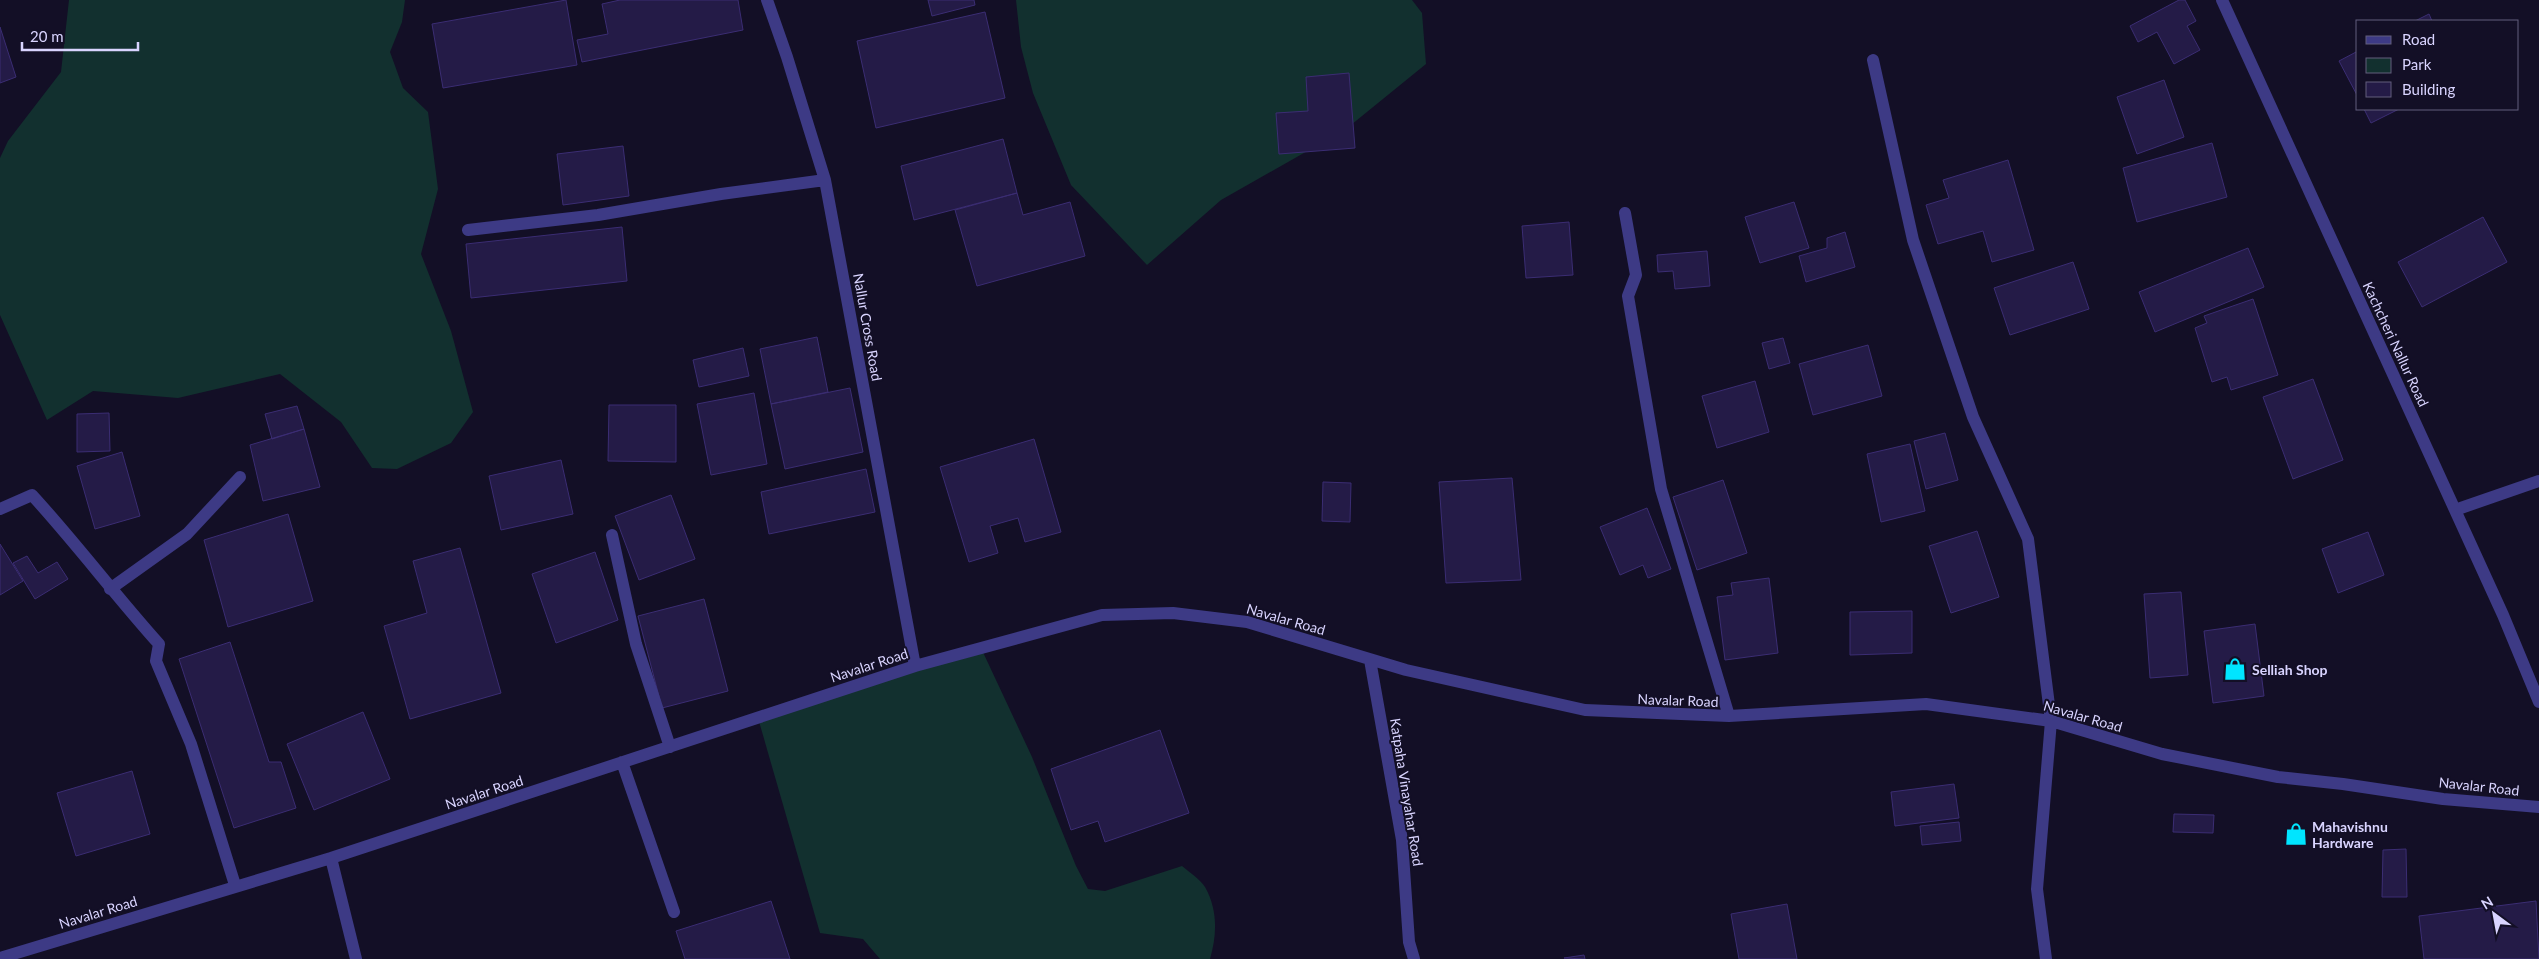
<svg xmlns="http://www.w3.org/2000/svg" width="2539" height="959" viewBox="0 0 2539 959" font-family="Lato,sans-serif">
<style>
.green{fill:#12302f}
.building{fill:#241b47;stroke:#3b2d73}
.lines{fill:none;stroke-linecap:round;stroke-linejoin:round}
.minor{stroke:#3d3a85;stroke-width:12}
.labels{text-anchor:middle;dominant-baseline:central;stroke-width:4;stroke-linejoin:round;paint-order:stroke}
.street-label{font-size:14px;fill:#d9d4ff;stroke:#130f26}
.poi-label{font-size:14px;font-weight:bold;fill:#d9d4ff;stroke:#130f26;text-anchor:start}
</style>
<rect width="100%" height="100%" fill="#130f26"/>
<path class="green" d="M69 0H405L402 22 390 52 403 88 428 112 438 189 421 254 451 331 473 412 451 443 397 469 372 468 341 422 280 374 178 398 93 391 47 420 0 315V158L8 141 61 72Z
M1016 0H1412L1422 13 1426 64 1346 129 1221 200 1147 265 1071 185 1033 93 1021 47Z
M981 648 1032 757 1076 866 1088 889 1105 891 1182 866C1189 872 1200 879 1205 887 1218 910 1217 935 1210 959H880L863 939 820 933 758 718Z"/>
<path class="building" d="M566 0 577 65 443 88 432 24Z
M620 0H738L743 30 582 62 577 40 608 34 602 4Z
M928 0H974L975 5 932 16Z
M2179 0H2185L2196 21 2187 26 2200 50 2174 64 2157 32 2138 42 2130 26Z
M985 12 1005 98 876 128 857 41Z
M2429 14 2432 21H2415Z
M0 27 16 77 0 83Z
M2358 51V97L2339 61Z
M1349 73 1355 148 1279 154 1276 113 1308 111 1306 77Z
M2164 80 2184 137 2137 154 2117 97Z
M2364 109H2399L2371 123Z
M1003 139 1017 193 914 220 901 166Z
M2212 143 2227 197 2137 222 2123 168Z
M623 146 629 196 563 205 557 154Z
M2008 160 2034 250 1992 262 1983 231 1938 244 1926 205 1949 198 1943 180Z
M1017 193 1023 215 1070 202 1085 256 977 286 955 210Z
M1794 202 1809 248 1760 263 1745 217Z
M2483 217 2507 262 2422 307 2398 262Z
M1569 222 1573 275 1526 278 1522 226Z
M622 227 627 281 471 298 466 244Z
M1845 232 1855 267 1806 282 1799 256 1827 248V238Z
M2248 248 2264 287 2155 332 2139 292Z
M1707 251 1710 286 1675 289 1673 271 1658 272 1657 255Z
M2073 262 2089 309 2010 335 1994 288Z
M2253 299 2278 375 2231 390 2227 377 2212 382 2195 328 2207 323 2204 316Z
M817 337 828 392 771 404 760 349Z
M1783 338 1790 363 1769 369 1762 343Z
M1868 345 1882 396 1813 415 1799 364Z
M743 348 749 376 699 387 693 360Z
M2313 379 2343 460 2293 479 2263 397Z
M1755 381 1769 432 1717 448 1702 396Z
M850 388 863 452 785 469 771 404Z
M754 393 767 464 711 475 697 404Z
M609 405H676V462L608 461Z
M297 406 304 429 272 439 265 414Z
M109 413 110 451 77 452V414Z
M304 429 320 487 263 501 250 445Z
M1945 433 1958 480 1926 489 1914 441Z
M1034 439 1061 532 1025 542 1018 518 990 526 998 553 969 562 940 467Z
M1910 444 1925 511 1881 522 1867 454Z
M122 452 140 516 95 529 77 466Z
M561 460 573 514 501 530 489 476Z
M866 469 875 512 769 534 761 492Z
M1512 478 1521 580 1446 583 1439 482Z
M1723 480 1747 553 1697 570 1673 497Z
M1323 482 1351 483 1350 522 1322 521Z
M671 495 695 559 639 580 615 516Z
M1647 508 1671 569 1648 578 1643 565 1620 575 1600 527Z
M288 514 313 601 228 627 204 540Z
M1977 531 1999 597 1951 613 1929 546Z
M2368 532 2384 575 2338 593 2322 549Z
M0 544 23 581 0 595Z
M460 548 501 693 410 719 384 626 427 613 413 561Z
M595 552 618 620 556 643 532 574Z
M27 556 38 573 57 562 68 579 35 599 13 563Z
M1769 578 1778 653 1725 660 1717 597 1733 595 1731 583Z
M2181 592 2188 675 2150 678 2144 594Z
M704 599 728 691 662 708 638 616Z
M1912 611V653L1850 655V612Z
M2255 624 2264 696 2213 703 2204 631Z
M230 642 269 762H281L296 808 234 828 179 659Z
M363 712 390 779 314 810 287 744Z
M1160 730 1189 813 1105 842 1098 821 1071 830 1051 769Z
M132 771 150 834 76 856 57 793Z
M1954 784 1959 818 1895 826 1891 792Z
M2174 814 2214 815 2213 833 2173 832Z
M1959 822 1961 841 1922 845 1920 826Z
M2406 849 2407 897H2382L2383 850Z
M771 901 790 959H685L676 931Z
M2536 901 2539 959H2424L2419 916Z
M1787 904 1797 959H1739L1731 914Z
M1584 955 1585 959 1564 958Z"/>
<g class="lines">
<path class="minor" d="M767 0 787 57 825 180 915 666
M2222 0 2503 615 2539 702
M1873 60 1913 240 1973 417 2028 539 2051 721 2037 889 2046 959
M1625 213 1636 275 1628 296 1661 489 1729 716
M468 230 598 215 721 194 825 180
M0 509 32 495C76 543 115 595 159 644L156 661 191 744 235 885
M2455 510 2539 481
M612 535 636 644 670 747
M110 589 187 534 240 477
M1370 660 1402 840 1409 942 1414 959
M622 762 674 912
M331 858 356 959
M0 958 331 858 915 666 1102 615 1173 613 1247 622 1406 670 1585 710 1729 716 1926 704 2051 721 2162 754 2278 777 2343 784 2443 799 2539 807"/>
</g>
<defs>
<symbol id="shop-bare" viewBox="-9 -9 18 18"><path d="M-5-2.5h2.3a2.7 3.5 0 0 1 5.4 0H5L5.5 6h-11ZM-1.5-2.5h3a1.5 2.3 0 0 0-3 0Z" fill="#00e5ff" stroke="#130f26" stroke-width="2.5" paint-order="stroke"/></symbol>
</defs>
<g fill-rule="evenodd">
<use href="#shop-bare" x="2219" y="653" width="32" height="32"/>
<use href="#shop-bare" x="2280" y="818" width="32" height="32"/>
</g>
<g class="labels">
<g class="street-label">
<text transform="translate(868 327) rotate(80)">Nallur Cross Road</text>
<text transform="translate(2396 344) rotate(65)">Kachcheri Nallur Road</text>
<text transform="translate(1286 619) rotate(16)">Navalar Road</text>
<text transform="translate(869 665) rotate(-18)">Navalar Road</text>
<text transform="translate(1678 700) rotate(2)">Navalar Road</text>
<text transform="translate(2083 716) rotate(16)">Navalar Road</text>
<text transform="translate(2479 786) rotate(6)">Navalar Road</text>
<text transform="translate(484 792) rotate(-18)">Navalar Road</text>
<text transform="translate(1407 792) rotate(81)">Katpaha Vinayahar Road</text>
<text transform="translate(98 912) rotate(-17)">Navalar Road</text>
</g>
<g class="poi-label">
<text x="2252" y="669">Selliah Shop</text>
<text x="2312" y="826">Mahavishnu<tspan x="2312" dy="16">Hardware</tspan></text>
</g>
</g>
<rect x="2356" y="20" width="162" height="90" fill="#130f26" stroke="#625e7d"/>
<rect x="2366" y="36" width="25" height="8" fill="#3d3a85" stroke="#625e7d"/>
<text x="2402" y="45" font-size="15" fill="#d9d4ff">Road</text>
<rect x="2366" y="58" width="25" height="15" fill="#12302f" stroke="#625e7d"/>
<text x="2402" y="70" font-size="15" fill="#d9d4ff">Park</text>
<rect x="2366" y="82" width="25" height="15" fill="#241b47" stroke="#625e7d"/>
<text x="2402" y="95" font-size="15" fill="#d9d4ff">Building</text>
<g transform="translate(2494 914) rotate(328)" stroke="#130f26" stroke-width="4" paint-order="stroke">
<path d="M0-4L9 19L0 12L-9 19Z" fill="#d9d4ff"/>
<text y="-8" font-size="14" font-weight="bold" text-anchor="middle" fill="#d9d4ff">N</text>
</g>
<path d="M22 42v8h116v-8" fill="none" stroke="#d9d4ff" stroke-width="2.5"/>
<text x="30" y="42" font-size="15" fill="#d9d4ff" stroke="#130f26" stroke-width="4" paint-order="stroke">20 m</text>
</svg>
